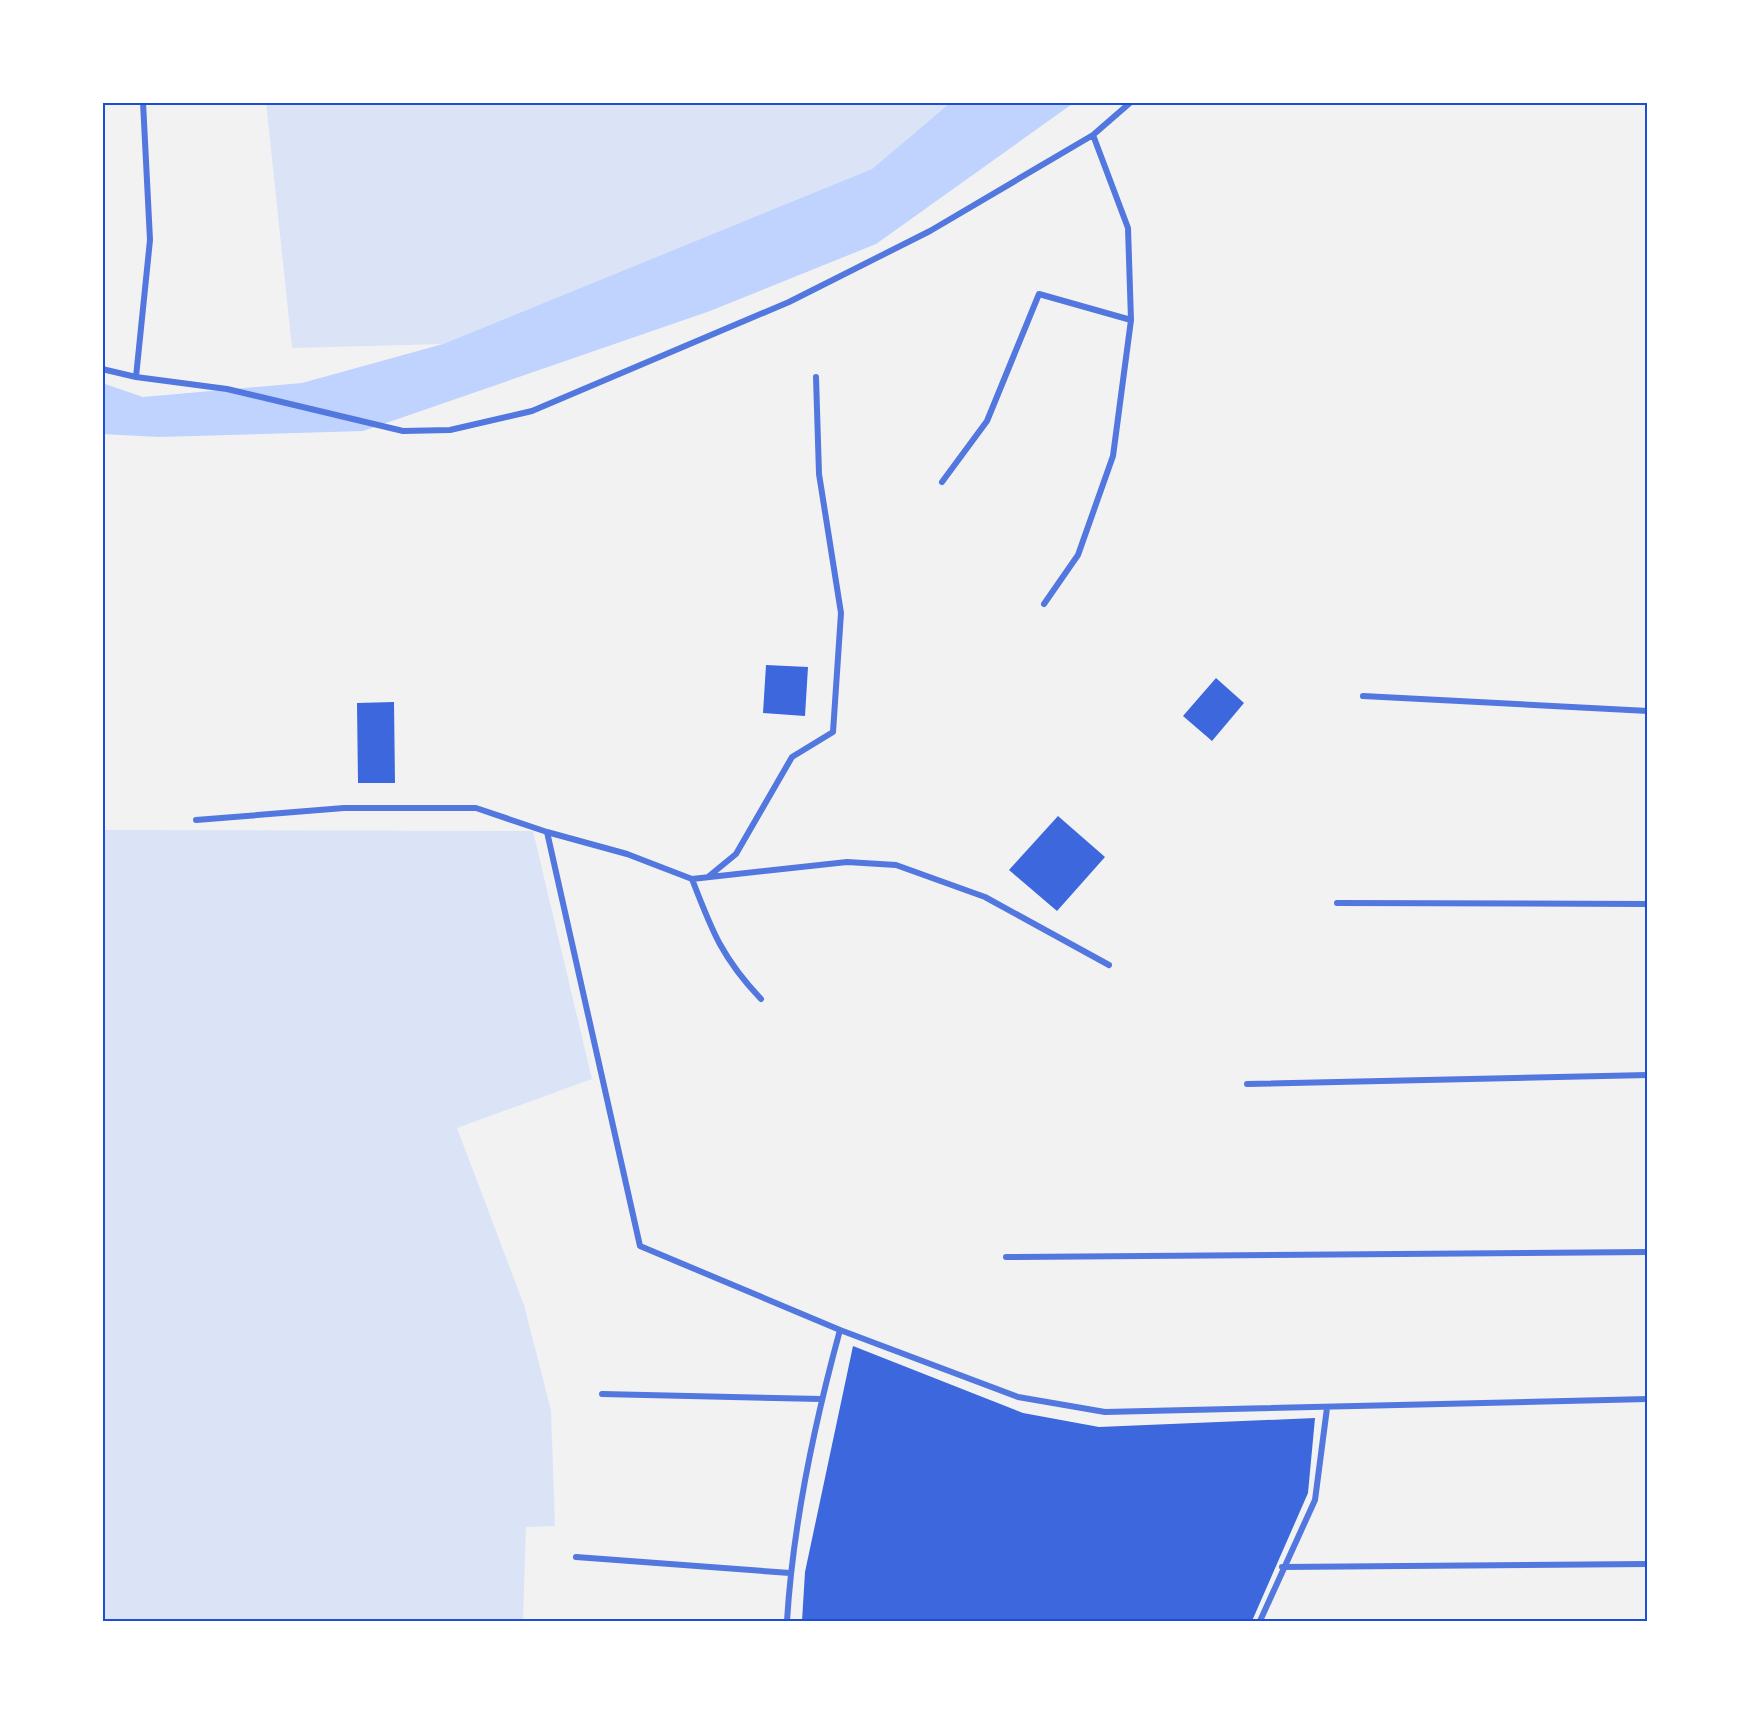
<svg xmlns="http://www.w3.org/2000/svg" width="1750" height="1723" viewBox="0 0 1750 1723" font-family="Manrope,sans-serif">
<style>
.green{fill:#dbe4f7}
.water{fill:#bfd3fe}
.building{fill:#3d67dc}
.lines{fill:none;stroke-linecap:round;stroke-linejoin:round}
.minor{stroke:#5277de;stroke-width:6}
.neatline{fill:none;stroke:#1d4ed8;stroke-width:2}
</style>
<rect width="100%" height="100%" fill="#f2f2f2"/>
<path class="green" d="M266 102H951L872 169 443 344 292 348Z
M102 830 533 831 592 1079 457 1128 524 1305 551 1410 555 1526 526 1527 523 1621H102Z"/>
<path class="water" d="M951 102H1075L876 244 710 311 363 431 159 437 102 434V383L143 397 302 383 443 344 872 169Z"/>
<path class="building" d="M766 665 808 667 805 716 763 713Z
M1216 678 1244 703 1212 741 1183 716Z
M394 702 395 783H358L357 703Z
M1058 816 1105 857 1057 911 1009 870Z
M853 1346 1023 1413 1099 1427 1315 1418 1308 1493 1252 1621H802L805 1572Z"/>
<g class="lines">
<path class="minor" d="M102 369 136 377 227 389 403 431 450 430 532 411 789 302 930 231 1093 135 1131 102
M136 377 150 240 143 102
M942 482 987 421 1039 294 1131 320
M1044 604 1078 555 1113 456 1131 320 1128 228 1093 135
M1363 696 1648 711
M196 820 344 808H476L547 832 627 854 692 879 847 862 896 865 985 897 1109 965
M547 832 640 1246 840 1330 1018 1397 1105 1412 1648 1399
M708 877 736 854 792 757 833 732 841 613 819 474 816 377
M692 879C712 931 722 958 761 999
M1337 903 1648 904
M1247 1084 1648 1075
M1006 1257 1648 1252
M602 1394 821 1399
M576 1557 790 1573
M1282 1567 1648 1564
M787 1621C793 1523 814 1425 840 1330
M1260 1621 1315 1500 1327 1408"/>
</g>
<rect width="1750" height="1723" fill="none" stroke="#ffffff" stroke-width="207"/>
<rect x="104" y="104" width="1542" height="1516" class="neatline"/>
</svg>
